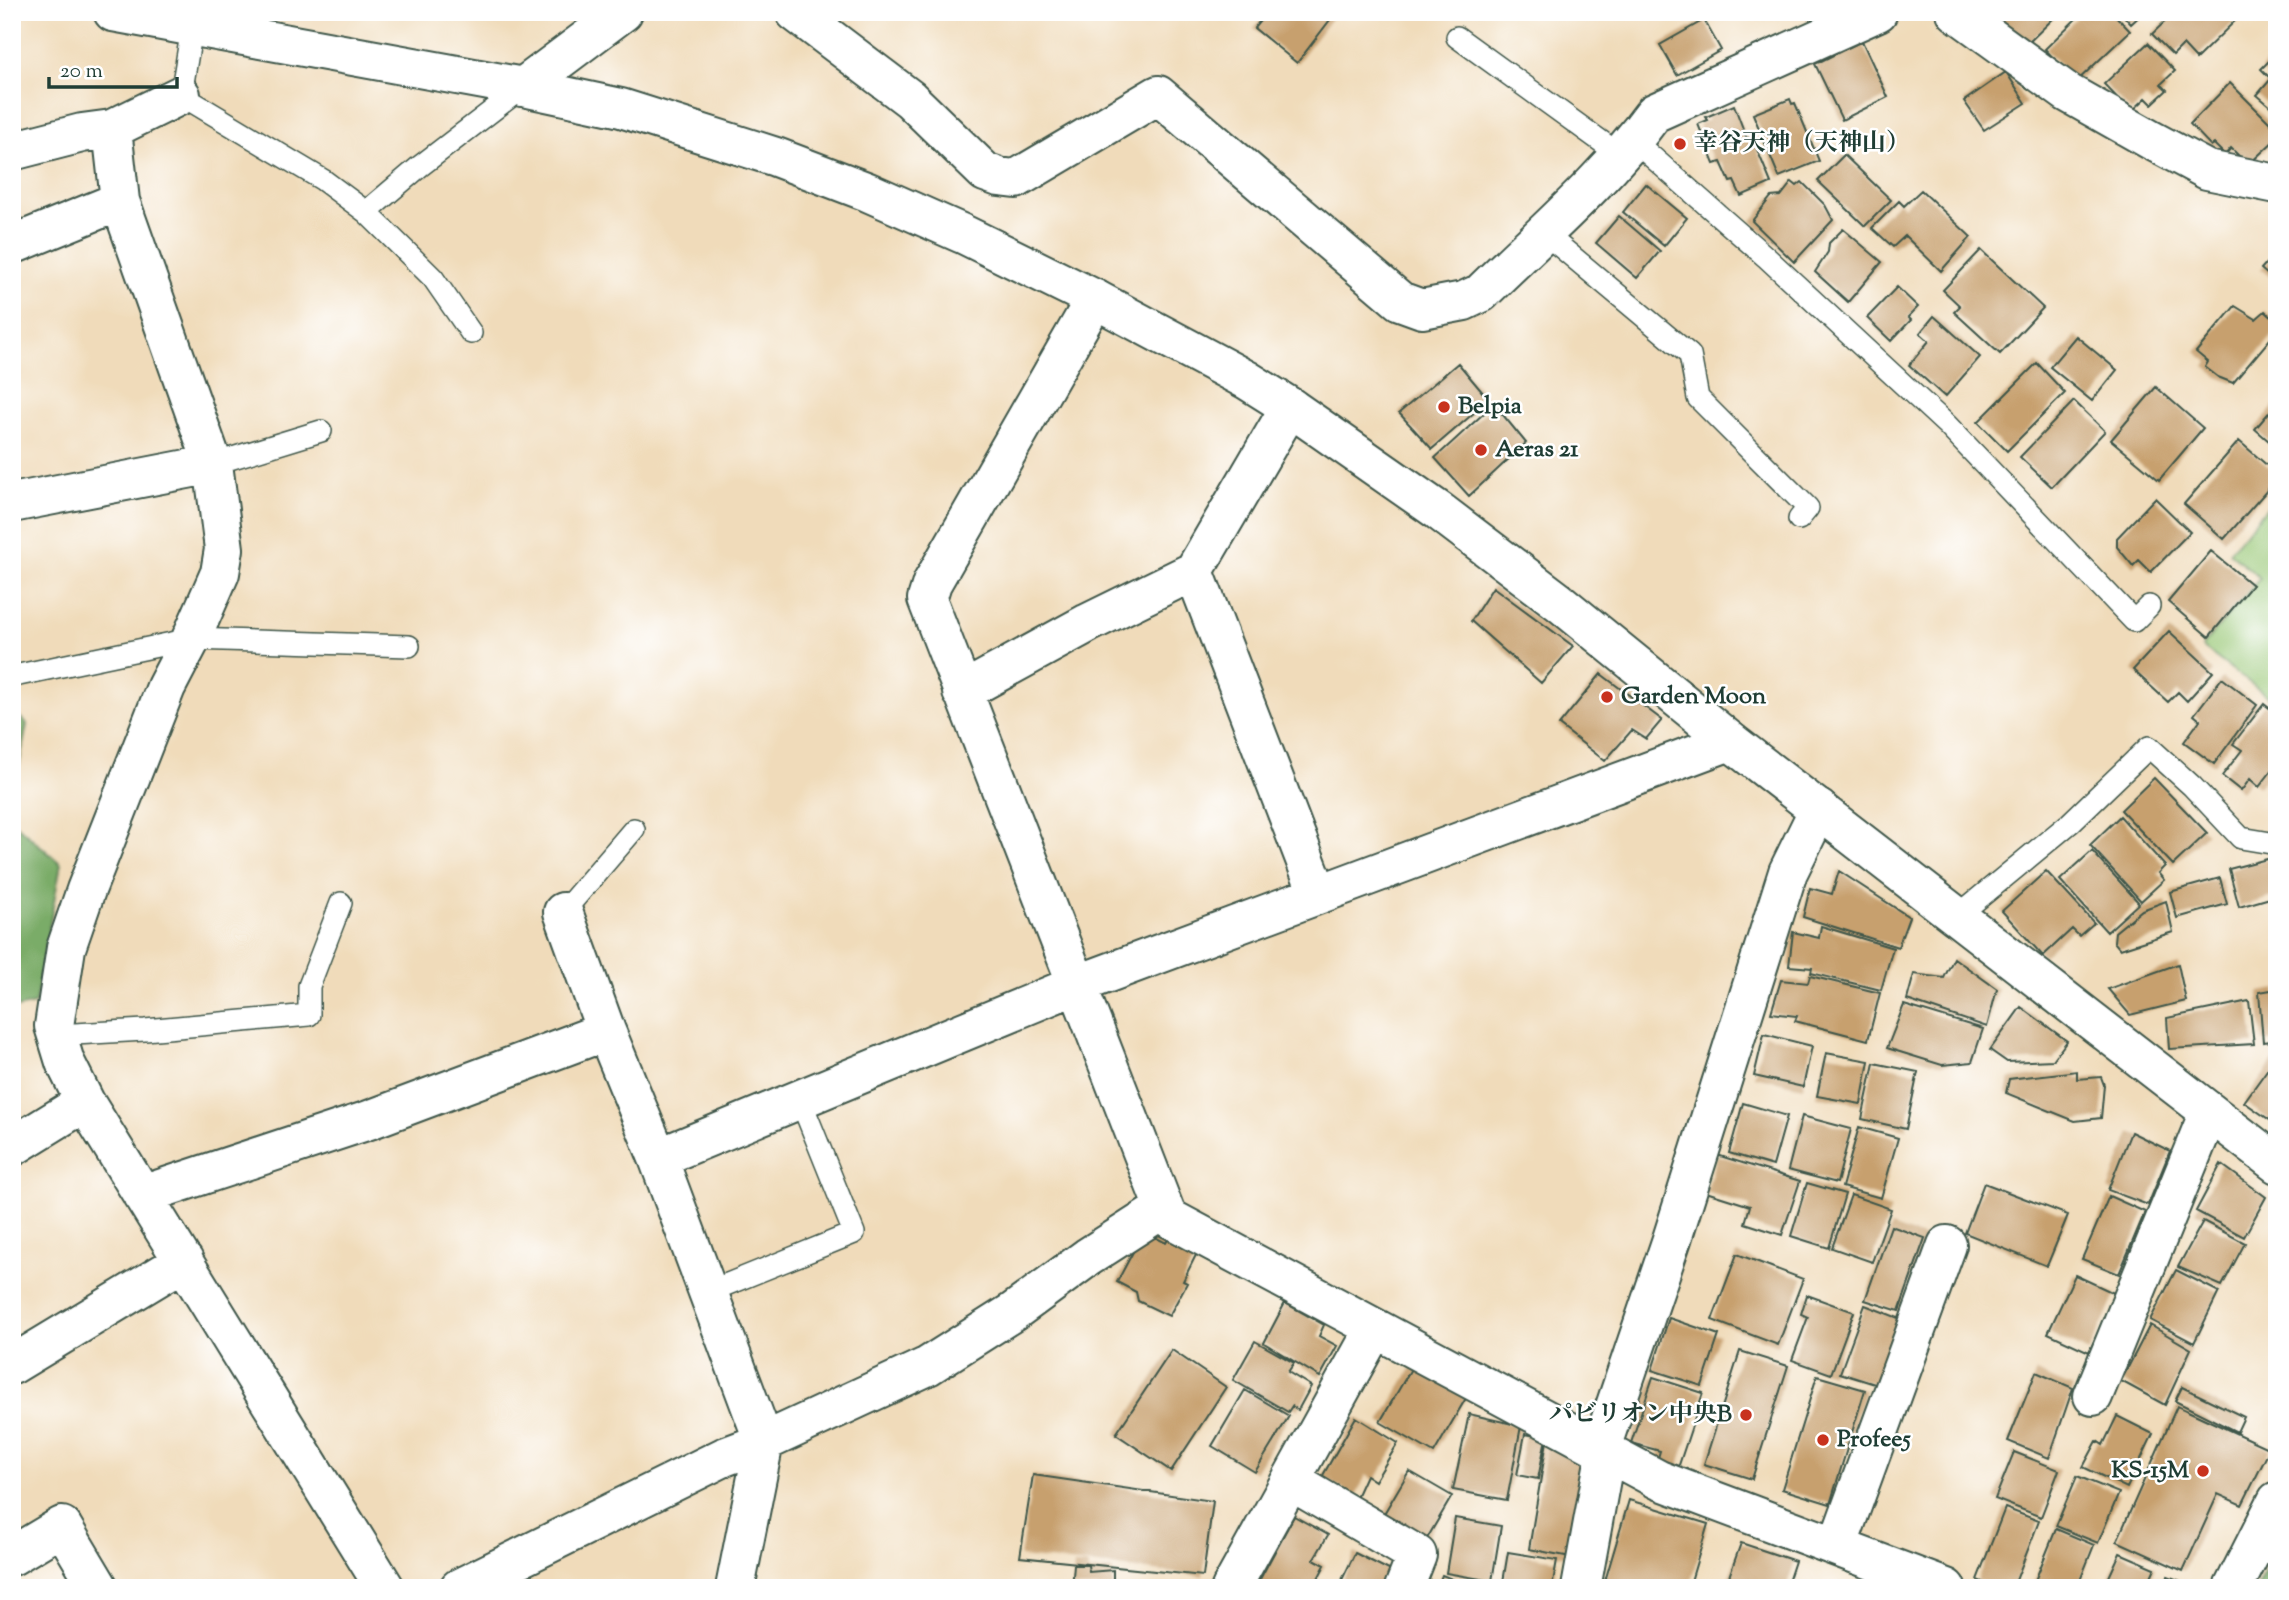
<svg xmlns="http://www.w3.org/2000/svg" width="2289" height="1600" viewBox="0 0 2289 1600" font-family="'Sorts Mill Goudy','Noto Serif JP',serif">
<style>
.green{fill:#99c876;stroke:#5c8255;stroke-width:2}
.forest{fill:#7aac67;stroke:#4c744e;stroke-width:2}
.building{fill:#c7a06e}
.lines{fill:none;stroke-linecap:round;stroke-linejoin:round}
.service-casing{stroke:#3e5548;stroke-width:24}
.minor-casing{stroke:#3e5548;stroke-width:42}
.tertiary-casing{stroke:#3e5548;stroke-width:42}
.service{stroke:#fff;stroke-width:21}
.minor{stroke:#fff;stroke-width:38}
.tertiary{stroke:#fff;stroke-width:38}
.poi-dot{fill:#c8321e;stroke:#fff;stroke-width:2.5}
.labels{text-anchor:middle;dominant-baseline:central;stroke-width:5;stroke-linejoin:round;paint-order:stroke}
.poi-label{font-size:24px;font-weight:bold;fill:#1f3d34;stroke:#fff;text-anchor:start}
</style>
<rect width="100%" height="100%" fill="#fff"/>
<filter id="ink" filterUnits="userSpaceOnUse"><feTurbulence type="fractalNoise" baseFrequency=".0143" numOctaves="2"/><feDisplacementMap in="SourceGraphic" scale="14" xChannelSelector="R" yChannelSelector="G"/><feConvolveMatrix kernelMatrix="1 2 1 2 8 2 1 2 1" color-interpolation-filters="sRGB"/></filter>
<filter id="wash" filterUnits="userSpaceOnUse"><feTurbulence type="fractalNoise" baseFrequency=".00686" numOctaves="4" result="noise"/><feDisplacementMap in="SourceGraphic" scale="28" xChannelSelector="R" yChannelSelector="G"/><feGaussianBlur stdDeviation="1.57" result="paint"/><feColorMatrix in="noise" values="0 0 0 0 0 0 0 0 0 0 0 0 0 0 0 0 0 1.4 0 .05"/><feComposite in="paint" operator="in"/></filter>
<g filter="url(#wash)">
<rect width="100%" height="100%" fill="#f0dbba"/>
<path class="green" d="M2277 496V703L2202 647 2260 578 2229 552Z"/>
<path class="forest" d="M12 710 27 724 12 804Z
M12 821 61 864 35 1004 12 1009Z
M2277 1548V1588H2256Z"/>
<g id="blocks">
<path class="building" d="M1261 12H1336L1297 63 1254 28 1265 15Z
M1993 12H2060L2025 46Z
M2083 12H2112L2130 31 2076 82 2045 49Z
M2120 12H2144L2131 24Z
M2175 12H2227L2235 21 2196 59 2183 45 2173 55 2152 34Z
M1704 20 1721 50 1677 75 1660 45Z
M1862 41 1888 97 1842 120 1815 64Z
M2148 43 2175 71 2161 84 2167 90 2152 104 2146 98 2131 112 2104 84Z
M2277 53V112L2257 95 2271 79 2261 69Z
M2006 72 2026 103 1984 130 1964 101Z
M2230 83 2277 130V138L2248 165 2231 148 2225 155 2214 144 2211 146 2190 124Z
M1790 99 1792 104 1795 103 1819 161 1779 177 1753 114Z
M1734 105 1747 139 1752 137 1771 183 1741 196 1734 181 1730 182 1721 162 1714 164 1698 124 1708 120 1706 117Z
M1844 155 1891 200 1865 226 1818 181Z
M1792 182 1797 186 1802 182 1825 205 1833 220 1794 262 1752 221 1771 197 1781 196Z
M1646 184 1687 218 1664 246 1623 212Z
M1921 190 1971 237 1941 271 1905 236 1893 247 1872 228 1899 201 1904 206Z
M1619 216 1660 251 1637 278 1596 243Z
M1843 229 1882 262 1848 302 1815 272 1828 252 1829 243Z
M1981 250 2043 308 2000 354 1954 312 1960 306 1943 290Z
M2277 251V283L2261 269Z
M1897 287 1918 307 1908 317 1911 320 1891 341 1867 318Z
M2235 306 2256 319 2265 311 2277 322V331L2233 383 2218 377 2205 367 2208 362 2196 352Z
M1934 316 1980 357 1945 397 1909 365 1929 341 1920 333Z
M2076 336 2117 370 2092 401 2050 367Z
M1458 363 1489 400 1432 449 1399 413Z
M2037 363 2065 393 2007 451 1978 422Z
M2156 387 2203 428 2159 480 2111 440Z
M2074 401 2105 431 2052 487 2020 457Z
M2277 403V448L2255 429Z
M1494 404 1526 443 1469 496 1435 458Z
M2239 441 2277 474V479L2224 539 2184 504Z
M2155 498 2190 532 2151 572 2139 560 2133 566 2117 547V538Z
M2211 551 2252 585 2209 637 2168 602Z
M1493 587 1573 646 1541 683 1471 621Z
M2169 631 2213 672 2187 701 2178 692 2168 702 2133 670Z
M1601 674 1662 720 1646 739 1632 730 1605 761 1559 725Z
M2222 678 2257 705 2214 764 2184 742 2200 720 2194 715Z
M2264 704 2277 714V764L2259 787 2250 779 2241 791 2222 776 2242 750 2233 744Z
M2154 778 2207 833 2173 865 2121 810Z
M2120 816 2165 866 2158 873 2164 880 2141 901 2090 845Z
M2092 851 2139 903 2107 932 2060 880Z
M2267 859 2277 860V896L2239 907 2229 869Z
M1839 871 1909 917 1898 947 1803 917 1810 888 1832 894Z
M2046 871 2094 923 2079 936 2072 929 2043 956 2002 911Z
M2220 878 2227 904 2177 918 2170 892Z
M2166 901 2173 932 2120 949 2114 942 2115 932 2142 910Z
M1821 926 1893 948 1881 990 1811 973 1812 968 1789 966 1793 932 1819 938Z
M1954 958 1997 989 1987 1027 1907 1000 1914 974 1944 978Z
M2178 964 2186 1001 2130 1015 2108 989Z
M1810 976 1880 993 1868 1040 1795 1021 1797 1016 1771 1013 1781 980 1808 983Z
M2277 989V1040L2263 1042 2259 992Z
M2249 1001 2254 1044 2169 1049 2167 1018Z
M1904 1005 1983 1029 1972 1062 1942 1065 1887 1048Z
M2021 1007 2067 1041 2053 1060 2007 1062 1990 1050Z
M1764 1034 1812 1046 1803 1087 1754 1076Z
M1826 1053 1869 1061 1861 1104 1817 1096Z
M2277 1056V1125L2244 1102Z
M1874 1063 1918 1072 1906 1129 1862 1119Z
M2077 1071V1079L2101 1077 2104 1085 2101 1118 2075 1121 2006 1093 2009 1079Z
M1743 1103 1787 1116 1773 1166 1729 1153Z
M1802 1116 1851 1129 1837 1183 1788 1170Z
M1859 1127 1898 1138 1881 1198 1842 1187Z
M2131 1132 2170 1151 2148 1205 2108 1190Z
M1717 1155 1800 1181 1782 1235 1745 1223 1750 1206 1706 1192Z
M2221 1164 2266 1197 2244 1237 2196 1211Z
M1807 1183 1845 1194 1829 1248 1791 1236Z
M1984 1183 2068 1215 2047 1266 1965 1233Z
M1851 1195 1891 1209 1872 1262 1832 1248Z
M2109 1196 2145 1212 2119 1274 2082 1259Z
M2203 1221 2245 1243 2222 1286 2178 1267Z
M1891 1226 1925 1238 1899 1311 1865 1300Z
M1149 1234 1166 1243 1170 1236 1198 1251 1183 1281 1187 1283 1169 1316 1138 1301 1136 1292 1117 1282 1142 1235Z
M1737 1254 1803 1279 1778 1345 1712 1320Z
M2176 1270 2219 1292 2194 1343 2150 1320Z
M2075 1275 2116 1294 2089 1352 2048 1333Z
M1807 1295 1854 1312 1831 1374 1792 1360 1808 1317 1801 1314Z
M1285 1303 1324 1325 1319 1336 1337 1346 1320 1377 1264 1343Z
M1865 1305 1901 1319 1878 1385 1840 1373Z
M1669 1318 1719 1335 1702 1386 1652 1370Z
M2150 1325 2191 1349 2165 1405 2121 1381Z
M1255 1341 1294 1363 1288 1372 1311 1386 1298 1410 1292 1406 1288 1412 1233 1380Z
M1172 1350 1226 1387 1171 1471 1116 1434Z
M1740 1351 1788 1366 1752 1479 1704 1464Z
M1412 1367 1466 1398 1434 1453 1380 1422Z
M2036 1372 2073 1388 2049 1458 2008 1441Z
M1817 1376 1865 1390 1830 1504 1782 1489Z
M1653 1377 1703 1393 1678 1468 1657 1461 1660 1451 1631 1443Z
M2182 1387 2244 1417 2237 1432 2175 1401Z
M1245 1390 1289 1416 1255 1472 1212 1446Z
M2177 1406 2270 1449 2242 1505 2218 1494 2183 1571 2117 1541Z
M1469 1414 1521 1426 1507 1500 1453 1490Z
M2117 1416 2153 1434 2127 1488 2083 1467 2097 1441 2103 1445Z
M1356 1417 1398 1443 1375 1481 1366 1475 1356 1497 1322 1477Z
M1525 1434 1546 1438 1538 1479 1517 1475Z
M1547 1441 1586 1461 1571 1557 1529 1549Z
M2014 1452 2059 1470 2041 1517 1995 1499Z
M1409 1471 1452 1496 1425 1542 1382 1517Z
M1033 1475 1213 1501 1203 1576 1020 1557Z
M2077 1476 2119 1493 2098 1543 2056 1526Z
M1629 1500 1708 1524 1689 1588H1626L1605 1581Z
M2005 1508 2039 1521 2013 1588H1997L1977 1580Z
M1294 1516 1328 1535 1314 1559 1325 1565 1313 1588H1271L1259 1581Z
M1455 1518 1501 1526 1492 1581 1446 1573Z
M2056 1529 2094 1545 2077 1588H2032Z
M1741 1543 1795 1561 1786 1588H1725Z
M1508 1552 1557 1560 1552 1588H1502Z
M1355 1553 1395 1573 1388 1588H1338Z
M2120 1553 2155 1568 2146 1588H2104Z
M1074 1565H1088L1089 1572 1113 1570V1588H1072Z
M1442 1575 1474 1588H1437Z
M2168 1576 2198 1588H2163Z
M1865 1577 1878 1581 1876 1588H1861Z"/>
</g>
</g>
<g filter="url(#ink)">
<use href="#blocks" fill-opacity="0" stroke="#3e5548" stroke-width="2"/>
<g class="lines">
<defs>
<path id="service" d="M192 28 181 95 323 180 366 212 419 167 523 87
M1457 37 1620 155
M1634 141 1766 257 1947 425 2134 621 2149 606
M366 212 433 278 471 333
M1543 232 1690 355 1698 398 1808 508 1799 519
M213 464 321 431
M14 676 191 639 409 646
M563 912 634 829
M1956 917 2070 823 2149 747 2192 786 2241 838 2277 844
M57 1035 145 1030 309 1015V986L341 903
M708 1292 854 1233 800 1099"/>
<path id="minor" d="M795 12 910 99 985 172 999 177 1016 179 1158 95 1400 301 1422 309 1464 301 1481 293C1540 235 1605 180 1654 113L1878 12
M1956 12 2068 93 2151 140 2207 170 2277 184
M523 87 623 12
M181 95 112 129 120 201 213 464 224 549 220 573 191 639 166 687 86 890 66 948 54 1026 65 1062 85 1102 385 1588
M12 151 82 133 112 129
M12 245 120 201
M1095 299 932 583 927 599 1167 1216
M12 503 213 464
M1194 571 1318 893
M962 692 1088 623 1194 571 1290 407
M563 912 606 1031 658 1158 764 1442 735 1588
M12 1147 85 1102
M658 1158 1076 985 1730 741
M142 1195 369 1120 606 1031
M12 1365 184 1261
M2093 1396 2209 1112
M1601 1448 1672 1239 1788 872 1819 809
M1291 1481 1417 1555 1404 1588
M1837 1547 1947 1245
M12 1556 62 1526 99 1588
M459 1588 724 1457 764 1442 928 1366 1013 1312 1088 1257 1158 1212 1659 1480 1946 1588
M1231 1588 1375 1328
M1581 1588 1606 1451
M2233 1588 2277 1501"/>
<path id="tertiary" d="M113 12 523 87 621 108 776 157 868 192 963 234 1095 299 1247 380 1290 407 1439 511 1559 602 1730 741 2277 1164"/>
</defs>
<use href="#service" class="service-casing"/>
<use href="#minor" class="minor-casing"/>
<use href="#tertiary" class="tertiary-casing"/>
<use href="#service" class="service"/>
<use href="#minor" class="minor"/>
<use href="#tertiary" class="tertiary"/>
</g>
</g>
<g class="poi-dot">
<circle cx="1680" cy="144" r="7"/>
<circle cx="1444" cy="407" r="7"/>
<circle cx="1481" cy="450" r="7"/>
<circle cx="1607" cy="697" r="7"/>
<circle cx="1746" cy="1415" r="7"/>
<circle cx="1823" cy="1440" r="7"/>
<circle cx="2203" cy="1471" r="7"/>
</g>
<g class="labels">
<g class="poi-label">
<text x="1694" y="144">幸谷天神（天神山）</text>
<text x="1458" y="407">Belpia</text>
<text x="1495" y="450">Aeras 21</text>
<text x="1621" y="697">Garden Moon</text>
<text x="1732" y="1415" text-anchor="end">パビリオン中央B</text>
<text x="1837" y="1440">Profee5</text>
<text x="2189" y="1471" text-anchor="end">KS-15M</text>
</g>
</g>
<rect width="2289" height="1600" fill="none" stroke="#fff" stroke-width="42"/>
<path d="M49 77v10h128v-10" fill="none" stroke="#1f3d34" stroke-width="3.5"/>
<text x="60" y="77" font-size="21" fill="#1f3d34" stroke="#ffffff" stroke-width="5" paint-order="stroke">20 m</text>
</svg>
